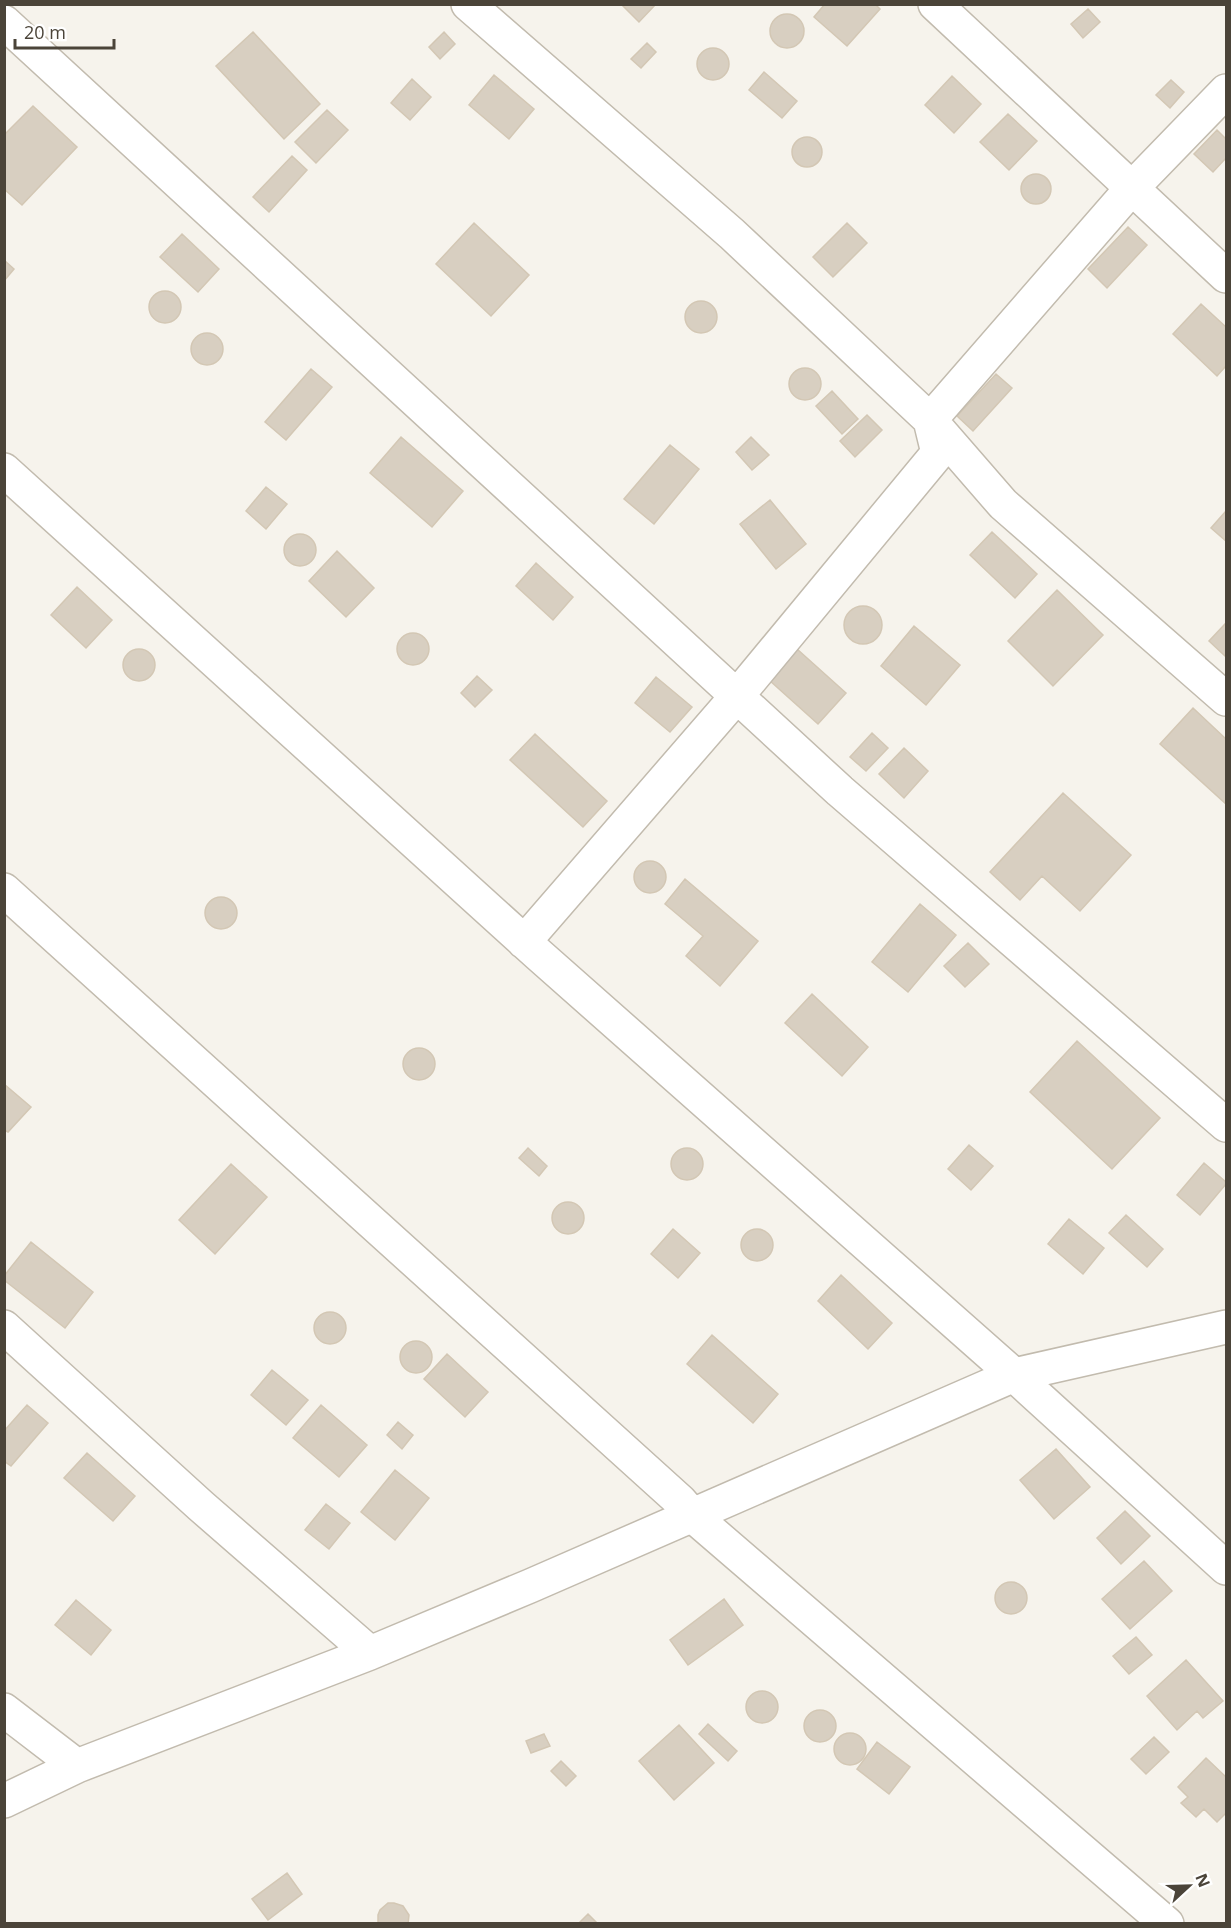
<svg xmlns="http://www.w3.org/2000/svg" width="1231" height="1928" viewBox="0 0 1231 1928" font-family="'Open Sans',sans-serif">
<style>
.building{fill:#d8cfc1;stroke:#d3c7b4;stroke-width:1.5}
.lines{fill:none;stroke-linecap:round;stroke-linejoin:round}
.minor-casing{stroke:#c2bbae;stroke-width:36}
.minor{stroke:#fff;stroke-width:33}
</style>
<rect width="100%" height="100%" fill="#f6f3ec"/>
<path class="building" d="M621 4H656L639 22Z
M825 4H875L880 9 847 46 814 17Z
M1088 9 1100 22 1083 38 1071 24Z
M770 31a17 17 0 1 1 34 0a17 17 0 1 1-34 0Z
M253 32 320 104 284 139 216 66Z
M444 32 455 44 440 59 429 47Z
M647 43 656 52 641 68 631 59Z
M697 64a16 16 0 1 1 32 0a16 16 0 1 1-32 0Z
M764 72 797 101 782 118 749 90Z
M494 75 534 109 509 139 469 105Z
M952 76 981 104 954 133 925 105Z
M412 79 431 97 410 120 391 103Z
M1171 80 1184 92 1170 108 1156 95Z
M33 106 77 147 22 205 4 189V135Z
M327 110 348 130 316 163 295 142Z
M1008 114 1037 141 1009 170 980 142Z
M1217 130 1226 139V158L1213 172 1194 154Z
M792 152a15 15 0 1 1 30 0a15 15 0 1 1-30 0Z
M292 156 307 170 269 212 253 197Z
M1021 189a15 15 0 1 1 30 0a15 15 0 1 1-30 0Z
M474 223 529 275 491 316 436 264Z
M847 223 867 243 833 277 813 257Z
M1128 227 1147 245 1107 288 1088 269Z
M182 234 219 269 198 292 160 257Z
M4 260 14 269 4 281Z
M149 307a16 16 0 1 1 32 0a16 16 0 1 1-32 0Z
M685 317a16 16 0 1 1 32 0a16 16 0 1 1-32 0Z
M1201 304 1226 327V366L1217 376 1173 334Z
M191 349a16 16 0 1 1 32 0a16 16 0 1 1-32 0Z
M789 384a16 16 0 1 1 32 0a16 16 0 1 1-32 0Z
M311 369 332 387 286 440 265 422Z
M996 374 1012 388 973 431 957 416Z
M832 391 858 419 842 434 816 406Z
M867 415 882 430 855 457 840 441Z
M401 437 463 491 432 527 370 473Z
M751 437 769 455 752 470 736 452Z
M670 445 699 469 654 524 624 499Z
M266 487 287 504 266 529 246 511Z
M770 500 806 544 776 569 740 524Z
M1226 511V541L1211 528Z
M992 532 1037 574 1015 598 970 555Z
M284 550a16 16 0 1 1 32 0a16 16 0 1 1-32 0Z
M337 551 374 588 346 617 309 581Z
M536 563 573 597 553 620 516 586Z
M77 587 112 620 86 648 51 615Z
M1057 590 1103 635 1053 686 1008 641Z
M844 625a19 19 0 1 1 38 0a19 19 0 1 1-38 0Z
M1226 623V655L1225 656 1209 641Z
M914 626 960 665 926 705 881 666Z
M397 649a16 16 0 1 1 32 0a16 16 0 1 1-32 0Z
M797 649 846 693 818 724 769 680Z
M123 665a16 16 0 1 1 32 0a16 16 0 1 1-32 0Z
M477 676 492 690 475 707 461 693Z
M656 677 692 707 670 732 635 703Z
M1193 708 1226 739V804L1160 744Z
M872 733 888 748 866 771 850 757Z
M535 734 607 801 583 827 510 760Z
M904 748 928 771 904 798 879 774Z
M1063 793 1131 855 1080 911 1042 876 1020 900 990 872Z
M634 877a16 16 0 1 1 32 0a16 16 0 1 1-32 0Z
M685 879 758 941 720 986 686 956 703 936 665 904Z
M205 913a16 16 0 1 1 32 0a16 16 0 1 1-32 0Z
M920 904 956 935 908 992 872 962Z
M968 943 989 964 965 987 944 966Z
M812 994 868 1047 842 1076 785 1023Z
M1077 1041 1160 1118 1112 1169 1030 1092Z
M403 1064a16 16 0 1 1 32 0a16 16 0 1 1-32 0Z
M4 1084 31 1107 8 1132 4 1130Z
M969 1145 993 1166 971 1190 948 1169Z
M528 1148 547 1166 539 1176 519 1158Z
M671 1164a16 16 0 1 1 32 0a16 16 0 1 1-32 0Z
M1204 1163 1226 1182V1184L1200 1215 1177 1195Z
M231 1164 267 1197 215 1254 179 1220Z
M552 1218a16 16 0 1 1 32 0a16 16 0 1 1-32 0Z
M1126 1215 1163 1249 1147 1267 1109 1233Z
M1069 1219 1104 1248 1083 1274 1048 1244Z
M673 1229 700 1253 678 1278 651 1254Z
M741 1245a16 16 0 1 1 32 0a16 16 0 1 1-32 0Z
M31 1242 93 1292 65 1328 4 1280V1276Z
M841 1275 892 1323 868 1349 818 1301Z
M314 1328a16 16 0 1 1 32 0a16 16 0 1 1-32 0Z
M712 1335 778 1394 753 1423 687 1364Z
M400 1357a16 16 0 1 1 32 0a16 16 0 1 1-32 0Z
M447 1354 488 1392 465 1417 424 1379Z
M272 1370 308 1400 286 1425 251 1395Z
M27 1405 48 1423 11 1466 4 1461V1431Z
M321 1405 367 1445 339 1477 293 1438Z
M398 1422 413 1435 402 1449 387 1435Z
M1056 1449 1090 1487 1054 1519 1020 1480Z
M87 1453 135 1496 113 1521 64 1478Z
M395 1470 429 1498 395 1540 361 1512Z
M326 1504 350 1523 329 1549 305 1530Z
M1125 1511 1150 1536 1121 1564 1097 1538Z
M1144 1561 1172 1591 1130 1629 1102 1599Z
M995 1598a16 16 0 1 1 32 0a16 16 0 1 1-32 0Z
M724 1599 743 1625 688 1665 670 1640Z
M76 1600 111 1630 91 1655 55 1625Z
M1136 1637 1152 1655 1129 1674 1113 1656Z
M1186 1660 1223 1701 1203 1718 1197 1711 1177 1730 1147 1696Z
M746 1707a16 16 0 1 1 32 0a16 16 0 1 1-32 0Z
M804 1726a16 16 0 1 1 32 0a16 16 0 1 1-32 0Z
M708 1724 737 1751 728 1761 699 1734Z
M679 1725 714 1763 674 1800 639 1761Z
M834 1749a16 16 0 1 1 32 0a16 16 0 1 1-32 0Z
M544 1734 550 1746 531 1753 526 1741Z
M1154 1737 1169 1752 1146 1774 1131 1759Z
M877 1742 910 1767 889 1794 857 1769Z
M1206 1758 1226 1777V1813L1217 1822 1204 1809 1196 1817 1181 1803 1188 1797 1178 1787Z
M561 1761 576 1776 566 1786 551 1771Z
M287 1873 302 1894 268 1920 252 1899Z
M388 1903H394L403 1906 409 1915 408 1924H378V1915L380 1910Z
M588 1914 598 1924H578Z"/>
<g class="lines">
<defs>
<path id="minor" d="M468 4 732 234 930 420 1003 504 1226 699
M935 4 1226 276
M4 22 840 791 1226 1125
M4 470 539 955 1014 1375 1226 1568
M4 890 680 1501 692 1515 1167 1924
M524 942 737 696 938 453 930 420 1131 189 1226 91
M4 1327 201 1506 370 1653
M4 1710 77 1766
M4 1801 77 1766 370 1653 530 1586 1014 1375 1226 1327"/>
</defs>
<use href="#minor" class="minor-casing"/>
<use href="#minor" class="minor"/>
</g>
<rect width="1231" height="1928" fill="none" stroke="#4b4439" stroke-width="12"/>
<g transform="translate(1189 1886) rotate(68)" stroke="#ffffff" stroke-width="4.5" paint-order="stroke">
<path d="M0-4.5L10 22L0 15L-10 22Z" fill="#4b4439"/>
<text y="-9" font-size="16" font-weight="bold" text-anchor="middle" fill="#4b4439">N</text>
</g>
<path d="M15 39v9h99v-9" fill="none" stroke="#4b4439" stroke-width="3"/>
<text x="24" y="39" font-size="18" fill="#4b4439" stroke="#ffffff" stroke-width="4.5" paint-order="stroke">20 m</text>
</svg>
